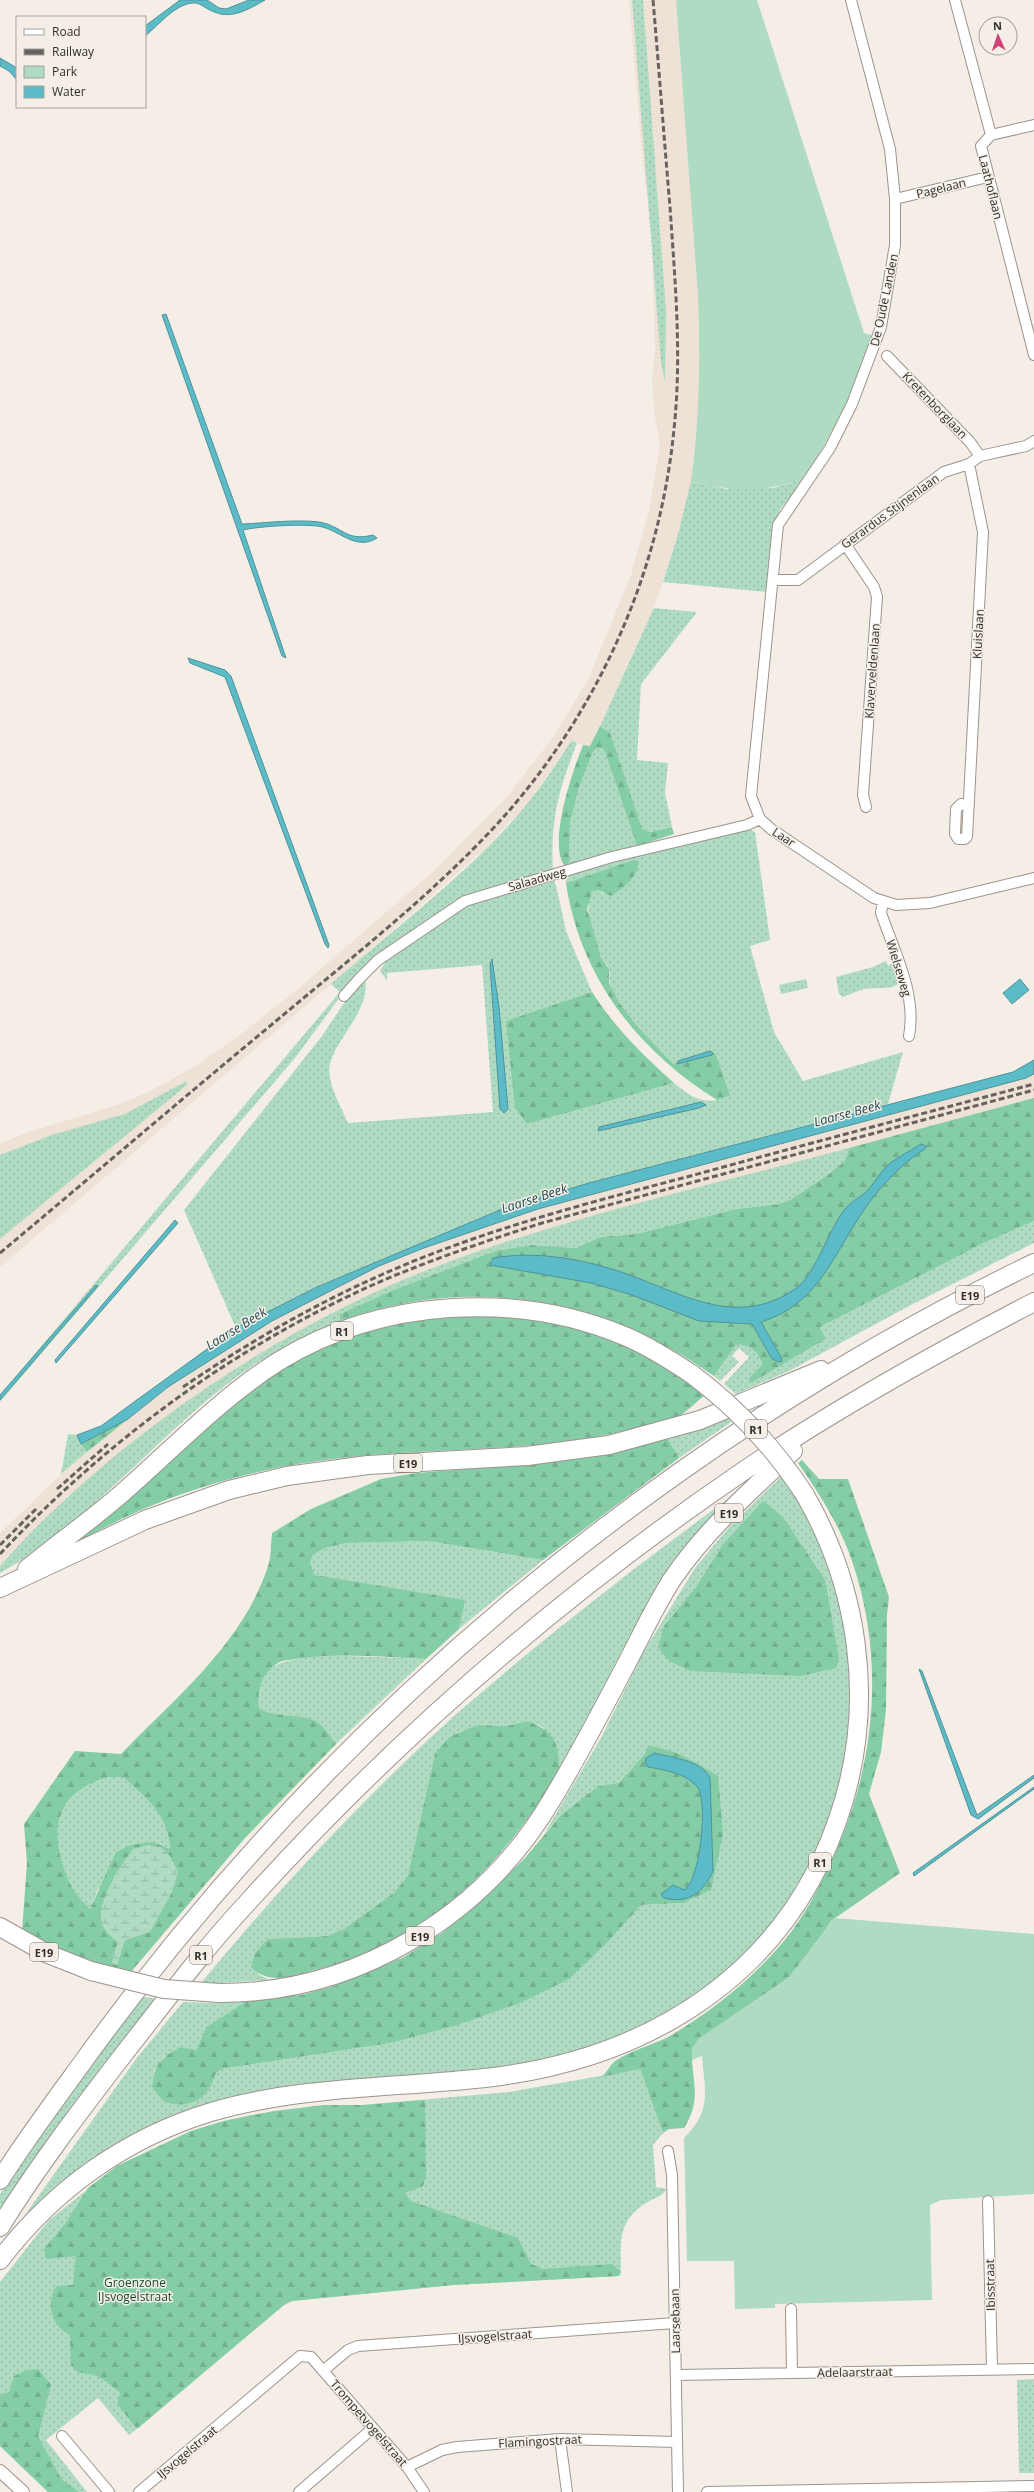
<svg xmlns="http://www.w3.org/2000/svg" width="1034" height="2492" viewBox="0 0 1034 2492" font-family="'Open Sans',sans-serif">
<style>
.built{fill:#eee1d6}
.green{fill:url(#green-dots)}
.forest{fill:url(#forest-firs);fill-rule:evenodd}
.wetland{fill:url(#wetland-marsh)}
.pitch{fill:#afdbc2}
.water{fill:#5bbcc8;stroke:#4f929a}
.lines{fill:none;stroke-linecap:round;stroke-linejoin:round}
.minor-casing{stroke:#9b948e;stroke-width:12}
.tertiary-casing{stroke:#9b948e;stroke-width:14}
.motorway-casing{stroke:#9b948e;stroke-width:20}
.minor{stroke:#fff;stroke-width:10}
.tertiary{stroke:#fff;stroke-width:12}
.motorway{stroke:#fff;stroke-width:18}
.rail{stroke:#66625f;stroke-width:3;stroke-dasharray:6 3;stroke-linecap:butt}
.motorway-bridge-casing{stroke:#9b948e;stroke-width:20;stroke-linecap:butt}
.motorway-bridge{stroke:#fff;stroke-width:18}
.labels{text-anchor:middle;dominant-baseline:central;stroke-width:3;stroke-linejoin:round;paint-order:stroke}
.shield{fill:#f5eee7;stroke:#6c6865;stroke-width:1}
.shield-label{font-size:11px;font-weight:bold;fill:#322f2d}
.street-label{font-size:12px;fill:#322f2d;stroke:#f5eee7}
.park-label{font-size:12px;fill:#134c32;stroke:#f5eee7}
.water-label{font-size:13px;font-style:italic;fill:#224e53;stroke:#f5eee7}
</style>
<defs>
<pattern id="green-dots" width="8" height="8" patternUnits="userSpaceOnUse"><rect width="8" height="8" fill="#afdbc2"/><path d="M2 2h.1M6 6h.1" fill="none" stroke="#97bca7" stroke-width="1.8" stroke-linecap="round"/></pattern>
<pattern id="forest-firs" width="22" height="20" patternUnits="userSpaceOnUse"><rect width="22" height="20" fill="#85cda6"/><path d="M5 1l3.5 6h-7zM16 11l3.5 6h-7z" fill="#73b08f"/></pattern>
<pattern id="wetland-marsh" width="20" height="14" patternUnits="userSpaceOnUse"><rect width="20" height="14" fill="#afdbc2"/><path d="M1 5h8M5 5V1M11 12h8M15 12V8" fill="none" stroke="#97bca7"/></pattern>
</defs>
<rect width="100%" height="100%" fill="#f5eee7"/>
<path class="built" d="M629 0H676L698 296 699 416 691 481 678 534 654 608 590 747 571 741 531 799 484 850 331 984 0 1267V1144L23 1134 123 1103 146 1093 196 1066 245 1031 299 988 437 868 505 799 552 739 588 680 631 575 649 511 660 445 655 418 652 383 655 349 652 242 642 152Z
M1034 1076V1098L544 1231 433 1268 389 1287 284 1340 184 1404 89 1478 0 1566V1533L61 1474 121 1424 168 1387 220 1352 272 1321 379 1266 482 1227 538 1209Z"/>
<path class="green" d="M632 0H643L666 312 665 382 661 362Z
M807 477 781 508 772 527 767 592 663 582 678 534 691 481 726 489 773 488Z
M654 608 697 612 641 684 637 760 668 763 665 793 672 827 652 832 642 829 606 730 600 726Z
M571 741 577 743C559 790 550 818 553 870L462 899 348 986 295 1058 0 1402V1395L340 992 331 984C390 932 455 884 508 826 532 800 552 771 571 741Z
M597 748H602L605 752 637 846 567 865 569 862 570 823 579 787 593 752Z
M749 829 755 832 770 940 750 946 774 1032 803 1081 903 1052 888 1104 589 1183 500 1210 317 1287 236 1328 184 1210 322 1036 348 997 365 980C371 1008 336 1039 330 1064 326 1083 341 1106 348 1123L493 1112 482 965 387 973V980L380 971 388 957 470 902 553 880 556 885 566 931 592 992 506 1022 527 1124 674 1083C689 1095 699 1103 717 1100 678 1069 629 1033 610 984 608 980 611 974 609 969 608 965 603 961 601 956 593 939 583 909 592 892L598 890 604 894 638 861 633 860 566 883 565 879 571 874 634 856Z
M886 961 888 966 895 961 901 981C893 991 876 987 864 989 857 991 850 994 843 997L839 994 836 977 873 967Z
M806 979 808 988 781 994 779 985Z
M185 1082 188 1084 0 1239V1155L52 1135 125 1114Z
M849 1148 845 1161 829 1174 790 1200 779 1204 736 1209 636 1234 600 1237 576 1248 531 1245 495 1251 391 1291 340 1314V1321C304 1335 269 1353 238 1376 155 1437 91 1522 0 1573V1566C109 1442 281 1325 435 1267 569 1216 711 1185 849 1148Z
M1034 1221V1243L909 1306 789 1371 736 1394 724 1384 749 1357 739 1348 732 1356 739 1362 720 1381 714 1376 736 1345C749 1343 760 1353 762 1366L748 1379 751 1383 826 1339 820 1327 984 1243Z
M729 1416 734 1420 679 1458 668 1439Z
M68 1434 77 1435 87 1452 61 1474Z
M783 1475 818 1531 839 1587 853 1681 852 1711 840 1796 819 1848 773 1925 739 1960 696 1999 617 2040 528 2064 188 2112 22 2224 20 2222 136 2059 183 2002 216 2003 248 2000 206 2027 196 2050 163 2057 154 2071 152 2087 210 2088 213 2075 221 2069 391 2043 455 2026 608 1942 641 1905 683 1903 646 1754 619 1783 598 1786 561 1815 544 1834 601 1738 644 1651 695 1568 730 1526Z
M732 1496 650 1604 620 1655 560 1772 543 1727 527 1721 507 1726 477 1725 435 1753 408 1875 395 1892 344 1929 327 1936 268 1939 258 1974 269 1980 200 1984C278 1890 362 1799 453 1717 542 1639 636 1566 732 1496Z
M428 1541 543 1560 459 1629 464 1600 330 1578 315 1575 310 1563 313 1555 325 1548 347 1543Z
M322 1655 426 1659 336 1744C327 1733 317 1719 302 1717 286 1715 274 1717 259 1708 253 1660 287 1661 322 1655Z
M109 1777H123C147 1799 169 1814 170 1849L98 1889 90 1909C84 1902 75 1894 71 1885 47 1837 52 1793 109 1777Z
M140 1996 156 1999 35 2159 0 2209V2194Z
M640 2069 663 2133 653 2145 656 2187 667 2189C661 2197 654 2198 646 2203 617 2222 621 2241 621 2272L619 2276 453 2285 292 2301 284 2305 129 2435 98 2398 46 2440 87 2492H48L0 2446V2282L48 2221 117 2166 191 2131 224 2121 251 2115 325 2105H363L509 2092Z
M1034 2379V2473H1019L1017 2380Z"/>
<path class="forest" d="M600 726 610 733 642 829 651 832 672 827 674 834 637 846 605 752 602 748H597L593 752 579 787 570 823 569 862 567 865H564C548 841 573 770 583 745L590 746Z
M633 860 639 861C638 877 625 887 611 896L598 890 592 892 587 909 601 957 609 969V983L620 1004 637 1026 673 1064 715 1053 730 1095 717 1100C638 1051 580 977 566 883Z
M592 992C615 1028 643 1055 674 1083L527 1124 515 1108 506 1021Z
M1034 1098V1221L984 1243 820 1327 826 1339 751 1383 748 1379 762 1365C760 1353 749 1343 736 1345L714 1376C602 1297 470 1274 340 1321V1314L391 1291 495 1251 531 1245 576 1248 600 1237 636 1234 736 1209 779 1204 790 1200 829 1174 845 1161 849 1148Z
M486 1315C536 1319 583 1327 629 1347 650 1356 669 1369 688 1380L687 1383 705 1395C696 1402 686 1413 676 1418 661 1425 640 1427 624 1431 531 1453 436 1447 342 1458 247 1468 149 1498 68 1548 104 1516 141 1484 177 1453 232 1405 285 1359 355 1335 398 1321 442 1317 486 1315Z
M128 1419 87 1452 81 1444Z
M668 1439 679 1458 543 1560 428 1541 347 1543 325 1548 313 1555 310 1563 315 1575 465 1600 459 1629 426 1659C383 1657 338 1652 295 1659 290 1660 282 1660 278 1663 261 1673 257 1690 259 1708 279 1720 301 1712 317 1722 325 1728 330 1736 336 1744L245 1838 130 1973C92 1963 57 1950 22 1931L27 1863 24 1824 75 1751 121 1754C176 1697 245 1642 269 1563 271 1554 271 1543 272 1533L311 1509 381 1479 416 1473 552 1462 612 1452ZM109 1777H123C146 1798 169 1815 170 1849L152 1842 131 1845 116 1852 90 1909C84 1902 75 1894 71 1885 48 1837 51 1793 109 1777ZM133 1849 136 1936 125 1940 112 1963 118 1942 103 1926 114 1876Z
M802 1460 819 1479H848L889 1597 887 1615 886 1710 881 1752 869 1794 900 1873 831 1921 816 1944 789 1977 692 2049C691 2081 703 2098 684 2128L669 2129 663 2133 640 2069 601 2077C607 2073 609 2066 615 2061 631 2050 653 2045 670 2036 709 2013 747 1983 777 1949 798 1926 814 1898 827 1870 875 1775 887 1663 852 1561 840 1526 819 1493 798 1463Z
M763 1501 783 1517 825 1580 839 1658 836 1668 801 1676 690 1671 668 1660 658 1647 664 1626 696 1587 724 1543Z
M527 1721C557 1732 557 1742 560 1772 514 1843 460 1910 381 1948 361 1958 337 1964 315 1970 293 1976 269 1986 251 1967L255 1953 268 1939 327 1936 344 1929 395 1892 408 1875 435 1753 450 1737 477 1725 507 1726Z
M648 1746C675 1749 696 1762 718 1776L723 1834 711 1890 683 1903 641 1905 608 1942 569 1979 522 2002 455 2026 391 2043 221 2069C211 2077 215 2080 209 2089 200 2103 179 2109 164 2101 160 2099 156 2091 152 2087 154 2064 160 2059 180 2047L196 2050 206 2027 248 2000 301 1995 334 1986 404 1957 442 1933 479 1902 524 1859 561 1815 598 1786 619 1783 645 1754Z
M425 2100 426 2177 423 2186 405 2193 411 2201 518 2238 531 2264 543 2269 612 2264 621 2272 619 2276 453 2285 292 2301 284 2305 137 2429 117 2404 120 2393C107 2381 96 2372 79 2373L71 2365 70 2336C66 2332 59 2328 56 2323 49 2312 49 2295 57 2286L73 2285 76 2256 46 2259 44 2249 65 2224 88 2188 117 2166 191 2131 224 2121 274 2111 325 2105H363Z
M38 2369 51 2385 38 2436 62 2480 79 2492H48L0 2446V2395L9 2392 14 2376 27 2370Z"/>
<path class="wetland" d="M148 1845 161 1847 170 1856 178 1872 172 1892 150 1932 125 1940 117 1965 112 1963 118 1942C113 1938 105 1932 103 1926 93 1904 121 1867 133 1849Z"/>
<path class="pitch" d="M676 0H757L864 333 874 336 852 394 807 477C757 494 741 493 691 481 700 419 700 358 698 296Z
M834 1918 1034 1934V2194L941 2200 930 2205 932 2300 775 2304V2308L735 2309 734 2261H687L684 2138C712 2110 705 2093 702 2056L692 2060V2049L698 2039 789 1977Z"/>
<path class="water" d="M180 0H207L219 8 226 9 249 0H265C247 10 230 21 210 10 205 8 199 2 193 3 175 4 159 25 145 36V26Z
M0 58 17 68V80L9 71 0 66Z
M166 314 242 524C267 523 294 519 319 522 343 526 345 542 373 535L377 538C355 552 338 528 317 526 300 524 260 526 243 530L286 658 282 656 162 315Z
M188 658 225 670 231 676 329 945 328 948 325 944 225 677 190 663Z
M492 959 499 1007 508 1109 504 1113 500 1109 490 965Z
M1020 979 1029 990 1012 1004 1003 993Z
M710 1051 713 1053 712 1055 677 1064 678 1061Z
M1034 1060V1074L1026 1078 538 1209 424 1248 379 1266 272 1321 168 1387 128 1419 81 1444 77 1435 101 1426 236 1328 317 1287 500 1210 589 1183 1013 1072Z
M701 1102 706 1105 699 1108 598 1131 599 1127Z
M921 1144 926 1146V1148C899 1166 878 1188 860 1216 831 1260 816 1305 761 1322L781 1357 782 1361 779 1362 772 1359 752 1324 699 1321 632 1295 591 1283 490 1265 493 1258C534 1251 578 1258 618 1271 677 1290 734 1331 795 1289 813 1278 829 1231 842 1213 848 1204 857 1199 865 1193 874 1185 879 1173 888 1165 898 1157 910 1151 921 1144Z
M175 1220 178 1223 56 1363 55 1360Z
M96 1285 98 1286 0 1400V1395Z
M919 1669 922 1671 977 1815 1034 1775V1778L978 1819 971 1815Z
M655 1753C672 1758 702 1760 710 1778L713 1871C703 1893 689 1904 664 1898L661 1894 673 1885 684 1890C700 1882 708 1803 698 1788 687 1773 664 1770 648 1767L645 1763 646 1758Z
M1034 1787V1789L914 1876 913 1873Z"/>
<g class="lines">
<defs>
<path id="minor" d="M851 0 890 149 895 199V245L881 327 852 404 830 448 778 525 751 796 760 819 771 829 874 898 896 905 930 903 1034 878
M955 0 991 135 981 146 1034 355
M991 135 1034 125
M895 199 988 177
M887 356 970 442 980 456
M845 544 874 587 877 597 863 795 866 807
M774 580H798L944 472 969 464 980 456 1026 446 1034 441
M969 805 961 804 956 809 955 834 958 839H965L967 837 983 532 969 464
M883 901 881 913C894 951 917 994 909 1036
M344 996 359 979 378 960 465 901 612 857 747 825 760 819
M668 2151 672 2175 678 2492
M988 2201 992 2369
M791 2309 792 2373
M324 2370 348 2350 358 2346 675 2323
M677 2375 1034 2369
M62 2436 109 2492
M560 2439 567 2492
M407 2467 442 2450 457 2447 560 2439 677 2442
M139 2492 300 2356 311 2357 407 2467 424 2492
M299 2492 372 2429
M707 2492 1034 2486"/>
<path id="tertiary" d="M0 2471 23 2492"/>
<path id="motorway" d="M27 1569C57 1544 90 1521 120 1495 172 1450 220 1398 279 1361 380 1299 517 1290 627 1337 650 1347 672 1361 693 1375
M0 1588 145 1520 229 1490 287 1476 368 1465 527 1456 609 1445 700 1420 821 1370
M0 1927 48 1954 91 1971
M220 1993C356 1993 482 1917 551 1801 579 1755 604 1707 629 1659 643 1632 656 1604 673 1578 706 1530 750 1491 793 1451
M0 2180C26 2139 56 2099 85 2059 329 1722 658 1445 1034 1263
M0 2227C37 2167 80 2111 123 2055 164 2003 203 1950 248 1902 394 1740 562 1595 742 1472 835 1409 934 1354 1034 1302
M0 2260C54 2189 126 2138 211 2112 299 2086 394 2088 485 2078 654 2059 795 1969 844 1800 874 1697 858 1587 805 1495"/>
</defs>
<use href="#minor" class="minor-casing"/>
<use href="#tertiary" class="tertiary-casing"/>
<use href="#motorway" class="motorway-casing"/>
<use href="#minor" class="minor"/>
<use href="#tertiary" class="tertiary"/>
<use href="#motorway" class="motorway"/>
<path class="rail" d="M0 1253C92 1176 183 1098 276 1021 352 957 432 895 499 822 597 714 660 574 674 429 682 355 675 281 670 207 664 138 659 69 653 0
M183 1387C246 1344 311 1306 381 1275 482 1230 588 1203 694 1175 807 1144 921 1114 1034 1084
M57 1489 108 1444
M0 1545 37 1508
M0 1554C108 1439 239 1343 384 1280 436 1258 489 1240 542 1223L1034 1090"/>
<defs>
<path id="motorway-bridge" d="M693 1375C738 1409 774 1447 805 1495
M91 1971 164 1989 220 1993"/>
</defs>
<use href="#motorway-bridge" class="motorway-bridge-casing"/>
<use href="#motorway-bridge" class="motorway-bridge"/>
</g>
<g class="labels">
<g class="shield">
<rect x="956" y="1286" width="28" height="18" rx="3"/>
<rect x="331" y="1322" width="22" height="18" rx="3"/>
<rect x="745" y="1420" width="22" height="18" rx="3"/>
<rect x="394" y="1454" width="28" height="18" rx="3"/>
<rect x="715" y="1504" width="28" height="18" rx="3"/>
<rect x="809" y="1853" width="22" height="18" rx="3"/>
<rect x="406" y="1927" width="28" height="18" rx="3"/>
<rect x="30" y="1943" width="28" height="18" rx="3"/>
<rect x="190" y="1946" width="22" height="18" rx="3"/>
</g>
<g class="shield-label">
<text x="970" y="1295">E19</text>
<text x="342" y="1331">R1</text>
<text x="756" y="1429">R1</text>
<text x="408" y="1463">E19</text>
<text x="729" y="1513">E19</text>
<text x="820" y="1862">R1</text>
<text x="420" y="1936">E19</text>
<text x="44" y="1952">E19</text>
<text x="201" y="1955">R1</text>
</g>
<g class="street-label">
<text transform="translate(991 187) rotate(76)">Laathoflaan</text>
<text transform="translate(941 188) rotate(-14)">Pagelaan</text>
<text transform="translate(884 300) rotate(-78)">De Oude Landen</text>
<text transform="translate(935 405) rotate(46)">Kretenborglaan</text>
<text transform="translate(890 511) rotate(-36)">Gerardus Stijnenlaan</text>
<text transform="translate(978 634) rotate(-87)">Kluislaan</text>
<text transform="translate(872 671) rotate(-86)">Klaverveldenlaan</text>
<text transform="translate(784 837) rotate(34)">Laar</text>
<text transform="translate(537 879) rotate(-16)">Salaadweg</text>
<text transform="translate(899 968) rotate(73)">Wielseweg</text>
<text transform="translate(990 2285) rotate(-91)">Ibisstraat</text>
<text transform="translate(675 2321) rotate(-91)">Laarsebaan</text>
<text transform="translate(495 2336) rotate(-4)">IJsvogelstraat</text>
<text transform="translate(855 2372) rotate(-1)">Adelaarstraat</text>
<text transform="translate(369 2423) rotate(49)">Trompetvogelstraat</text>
<text transform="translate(540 2441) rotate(-3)">Flamingostraat</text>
<text transform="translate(187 2452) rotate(-40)">IJsvogelstraat</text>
</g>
<g class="park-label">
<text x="135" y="2282">Groenzone<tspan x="135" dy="14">IJsvogelstraat</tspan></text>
</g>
<g class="water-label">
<text transform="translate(847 1113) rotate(-15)">Laarse Beek</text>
<text transform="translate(534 1198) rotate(-18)">Laarse Beek</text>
<text transform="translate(236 1328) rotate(-32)">Laarse Beek</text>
</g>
</g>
<rect x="16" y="16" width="130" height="92" fill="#f5eee7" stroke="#a7a29d"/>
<rect x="24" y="29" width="20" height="6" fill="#ffffff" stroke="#a7a29d"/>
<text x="52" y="36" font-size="12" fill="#322f2d">Road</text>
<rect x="24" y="49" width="20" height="6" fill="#66625f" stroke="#a7a29d"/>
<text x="52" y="56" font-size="12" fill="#322f2d">Railway</text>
<rect x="24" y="66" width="20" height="12" fill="#afdbc2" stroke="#a7a29d"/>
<text x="52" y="76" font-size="12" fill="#322f2d">Park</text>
<rect x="24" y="86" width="20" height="12" fill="#5bbcc8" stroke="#a7a29d"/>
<text x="52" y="96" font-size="12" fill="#322f2d">Water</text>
<g transform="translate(998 36) rotate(357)"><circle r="19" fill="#f5eee7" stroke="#a7a29d"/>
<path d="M0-3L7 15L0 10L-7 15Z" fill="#ce4276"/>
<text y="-6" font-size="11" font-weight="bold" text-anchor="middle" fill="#322f2d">N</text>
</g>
</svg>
